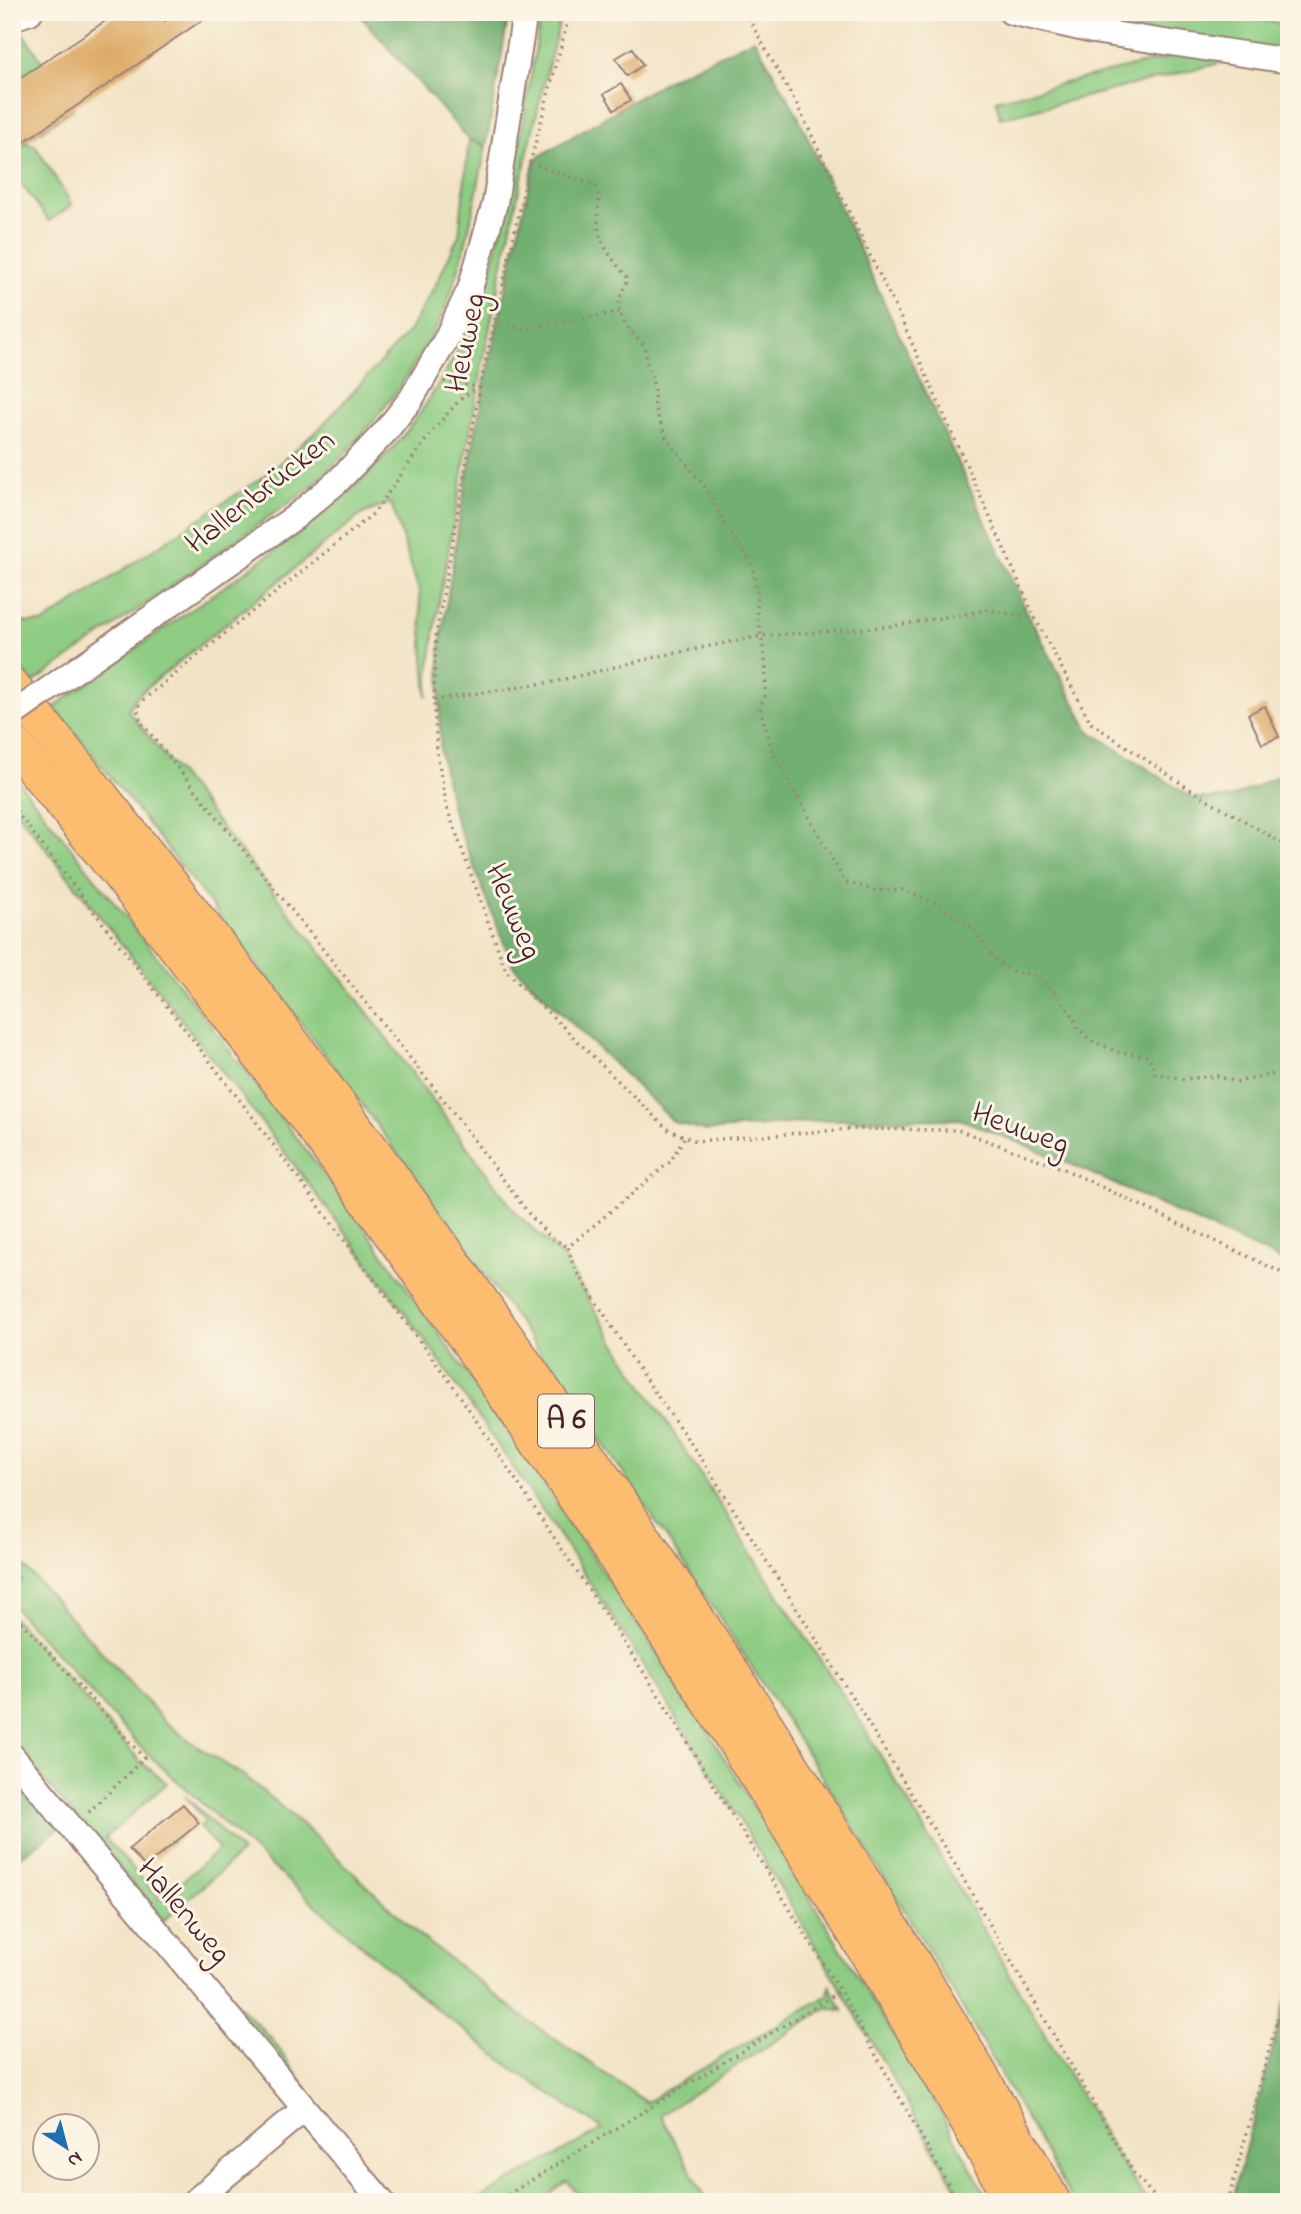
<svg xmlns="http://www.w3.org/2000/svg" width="1301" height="2214" viewBox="0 0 1301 2214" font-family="'Indie Flower',sans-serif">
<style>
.green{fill:#8ecc83;stroke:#6c7657;stroke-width:2}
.forest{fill:#72b071;stroke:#5e684e;stroke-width:2}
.building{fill:#da6}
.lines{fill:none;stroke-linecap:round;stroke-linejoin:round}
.minor-casing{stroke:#9e8178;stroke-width:28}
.highway-casing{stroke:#9e8178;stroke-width:38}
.path{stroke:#9e8178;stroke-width:3.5;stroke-dasharray:2 5;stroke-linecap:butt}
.minor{stroke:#fff;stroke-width:24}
.highway{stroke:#fcbd6f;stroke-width:35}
.minor-bridge-casing{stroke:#9e8178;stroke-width:28;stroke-linecap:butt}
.minor-bridge{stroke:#fff;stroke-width:24}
.labels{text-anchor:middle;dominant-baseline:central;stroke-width:6;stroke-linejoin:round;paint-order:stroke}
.shield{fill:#fcf5e5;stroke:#7f5f63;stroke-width:2}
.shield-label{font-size:30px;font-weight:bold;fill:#4a1f2b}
.street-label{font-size:32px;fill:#4a1f2b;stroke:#fcf5e5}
</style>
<rect width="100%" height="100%" fill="#fcf5e5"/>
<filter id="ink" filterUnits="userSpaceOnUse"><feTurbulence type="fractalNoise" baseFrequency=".0143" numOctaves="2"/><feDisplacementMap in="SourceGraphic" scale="14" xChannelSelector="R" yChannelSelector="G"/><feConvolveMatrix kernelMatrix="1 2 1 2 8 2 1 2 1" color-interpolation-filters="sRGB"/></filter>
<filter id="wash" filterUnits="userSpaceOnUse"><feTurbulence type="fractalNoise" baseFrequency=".00686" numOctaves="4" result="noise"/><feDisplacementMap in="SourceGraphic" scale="28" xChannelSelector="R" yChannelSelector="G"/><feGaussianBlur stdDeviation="1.57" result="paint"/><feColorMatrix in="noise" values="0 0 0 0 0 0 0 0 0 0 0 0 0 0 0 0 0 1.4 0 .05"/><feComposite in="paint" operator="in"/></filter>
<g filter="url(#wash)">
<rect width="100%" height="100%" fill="#f2e3c5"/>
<path class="green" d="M542 12H562C522 167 488 325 461 483 448 554 433 625 427 697L419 591 391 503 362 514 138 695 128 710 344 981 517 1214 562 1256 612 1338 860 1721 1118 2158 1148 2202H1073C912 1910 732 1627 541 1354 386 1133 225 916 54 707 104 671 154 635 205 600 265 558 328 516 379 463 422 419 463 349 483 292 515 202 524 106 542 12Z
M1029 12H1218L1289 25V57Z
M16 22 73 109 23 143 35 145 72 205 49 221 12 172V23Z
M1189 52 1232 60 1000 118 996 100Z
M469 140 486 146C474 203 465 262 442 316 437 329 428 341 421 353 391 405 354 447 310 488L33 683 12 657V619L15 622 43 623 267 474 320 428 410 330 437 282 459 235Z
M12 773 200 1011 359 1220 535 1470 701 1720 938 2108 990 2202H964C804 1922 638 1643 452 1379 313 1182 162 995 12 806Z
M12 1553 164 1721 195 1745 246 1777 306 1828 419 1935 530 2022 646 2102 828 1995 830 1986 843 2011 828 2007 660 2115 708 2202H585L567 2181 540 2202H473L603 2129 513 2069 414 1991 250 1847 143 1750 12 1605V1590L22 1581 12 1569Z
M12 1616 140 1761 167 1783 105 1838 161 1900 219 1849 199 1827 205 1821 185 1796 242 1852 163 1921 12 1742Z
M161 1928 271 2038 351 2153 394 2202H387Z"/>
<path class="forest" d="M357 12H509L486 146 469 140Z
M754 39 796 112 1026 610 1089 731 1193 798H1231L1289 771V1264L1062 1160 960 1119 831 1120 706 1131 674 1122 513 966 453 813 440 751V647L460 515 486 375 535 159 669 79Z
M12 1767 60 1828 12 1862Z
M1289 1988V2202H1231Z"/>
<g id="blocks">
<path class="building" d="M119 12H159L165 21 179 12H214L22 143 12 129V83Z
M633 48 643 65 627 76 616 58Z
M621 84 631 100 614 110 604 94Z
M1265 706 1279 737 1262 744 1248 714Z
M183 1804 199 1823 145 1867 129 1849Z"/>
</g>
</g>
<g filter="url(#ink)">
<use href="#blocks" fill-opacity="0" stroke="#9e8178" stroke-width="2"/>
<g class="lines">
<defs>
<path id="minor" d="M1011 12 1093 31 1289 61
M12 18 30 12
M66 677 295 517 338 481 385 432 411 399 445 341 470 289 495 203 525 12
M12 1756 382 2202
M194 2202 304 2109"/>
<path id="highway" d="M12 686C301 1039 564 1403 806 1789 891 1925 975 2062 1053 2202
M12 742C290 1079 544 1435 775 1805 857 1935 939 2067 1013 2202"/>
</defs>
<use href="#minor" class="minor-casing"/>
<use href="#highway" class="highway-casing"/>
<path class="path" d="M570 12 530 163 480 387 436 635 434 700 437 753 447 808 506 971 667 1129 696 1141 851 1129 958 1130 1064 1169 1289 1276
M745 12 798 107 901 319 1035 618 1091 723 1188 788 1289 847
M530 163 595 185C602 202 597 207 598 224 599 244 615 263 628 278 625 286 620 296 619 305 619 321 635 337 646 347V361L653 382 655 409 666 437 704 486 728 530 751 562 757 590V611L766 666 765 695 760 707 773 753 845 882 873 890H903L937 904 970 926 998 962 1013 972 1031 974 1052 989 1074 1017 1077 1027 1090 1040 1118 1052 1149 1056 1155 1073 1183 1079 1217 1076 1236 1082 1289 1071
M494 322 524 329 619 312
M444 381 478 387
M480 387 462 397 430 434 374 513 143 700 137 709 141 722 450 1108 529 1214 550 1237 568 1247
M434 700 558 681 660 656 761 636 886 627 988 610 1035 618
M12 806 242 1103 454 1387 654 1688 840 1991 958 2202
M684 1138 670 1162 568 1247 573 1265 640 1371 703 1461 823 1650 953 1861 1133 2172 1159 2202
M12 1611 144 1758 86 1815
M1276 2023 1289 2028
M496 2202 840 1991
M1228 2202 1289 1977"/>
<use href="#minor" class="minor"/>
<use href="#highway" class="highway"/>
<defs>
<path id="minor-bridge" d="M12 715 66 677"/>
</defs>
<use href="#minor-bridge" class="minor-bridge-casing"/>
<use href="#minor-bridge" class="minor-bridge"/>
</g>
</g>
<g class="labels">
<rect class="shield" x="538" y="1394.5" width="56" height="53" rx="5"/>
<g class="shield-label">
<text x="566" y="1421">A 6</text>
</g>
<g class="street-label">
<text transform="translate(467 343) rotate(-78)">Heuweg</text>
<text transform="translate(261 493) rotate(-38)">Hallenbrücken</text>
<text transform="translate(512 912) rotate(67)">Heuweg</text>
<text transform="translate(1020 1130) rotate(20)">Heuweg</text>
<text transform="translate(183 1912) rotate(50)">Hallenweg</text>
</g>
</g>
<rect width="1301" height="2214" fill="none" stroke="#fcf5e5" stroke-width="42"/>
<g transform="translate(66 2147) rotate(144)"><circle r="33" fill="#fcf5e5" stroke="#b59f9b" stroke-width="2"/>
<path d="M0-5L12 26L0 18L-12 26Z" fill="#1f6fb2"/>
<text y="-10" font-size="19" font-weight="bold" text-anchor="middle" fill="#4a1f2b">N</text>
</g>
</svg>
